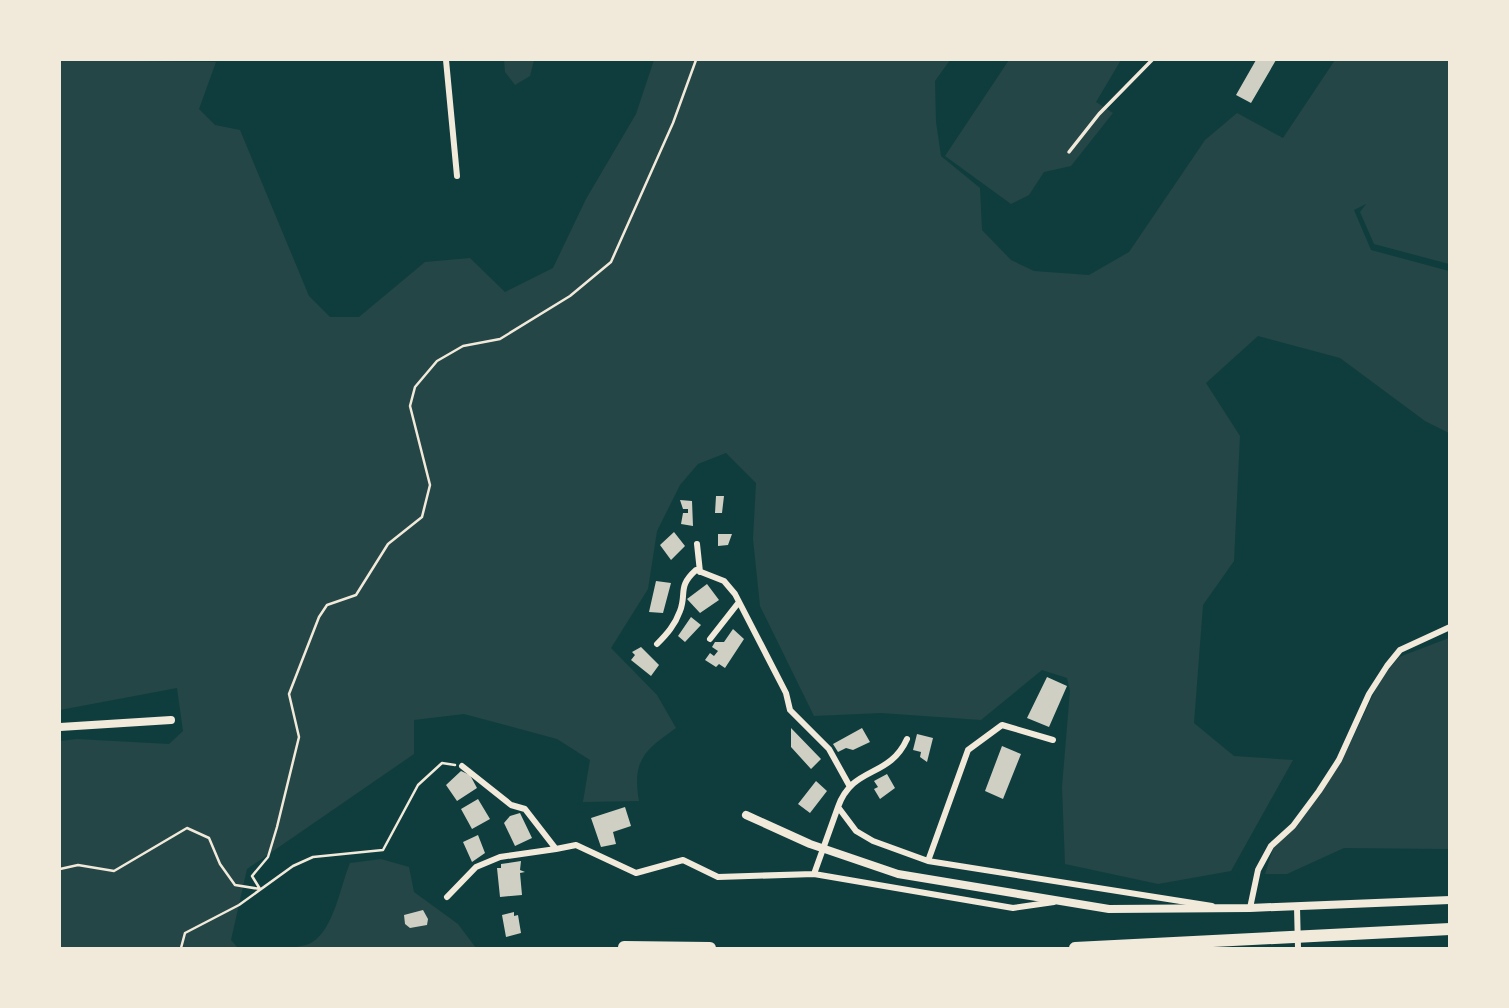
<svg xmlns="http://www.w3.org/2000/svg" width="1509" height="1008" viewBox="0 0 1509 1008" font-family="'IBM Plex Serif',serif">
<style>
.green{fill:#244646}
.building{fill:#cfcfc3}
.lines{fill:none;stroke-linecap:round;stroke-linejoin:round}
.path{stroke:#f1e9da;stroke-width:2.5}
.service{stroke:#f1e9da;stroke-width:3.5}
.minor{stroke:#f1e9da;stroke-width:6}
.tertiary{stroke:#f1e9da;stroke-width:8}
.motorway{stroke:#f1e9da;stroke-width:12}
</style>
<rect width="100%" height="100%" fill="#0f3d3e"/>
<path class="green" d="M60 60 216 62 199 109 215 125 240 130 309 296 330 317H359L425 262 470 258 505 292 553 268 586 199 636 114 654 60H950L935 81 936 122 941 156 980 188 982 230 1011 260 1034 271 1089 275 1129 252 1205 140 1237 113 1283 138 1335 60H1449V264L1374 244 1360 212 1366 204 1354 210 1371 250 1449 271V433L1425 421 1340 358 1258 336 1206 383 1240 436 1234 561 1203 605 1194 723 1234 756 1293 760 1231 871 1158 884 1065 864 1062 787 1070 691 1067 678 1042 670 981 720 881 713 814 716 760 606 753 539 756 483 726 453 698 464 680 485 657 531 648 589 611 648 657 695 676 728C644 751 632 760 639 801L583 802 590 760 557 739 464 714 414 720V754L247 869 231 940 238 948H60V741L77 739 169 744 183 731 177 688 60 710Z
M504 60H534L530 76 515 85 505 72Z
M1009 60H1121L1096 102 1113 113 1071 166 1044 172 1029 195 1011 204 945 156Z
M1449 638V849L1344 848 1287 874H1265L1274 846 1321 794 1348 748 1380 680 1399 657Z
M381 859 409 867 414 892 458 924 476 948H283C291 947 304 947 311 943 334 930 340 887 350 863Z"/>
<path class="building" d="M1256 60H1276L1251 103 1236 95Z
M716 496H724L722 513H715Z
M680 500 692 501 693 526 681 524 683 513H688V509H683Z
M674 532 685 546 671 560 660 545Z
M718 534H732L728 545 718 546Z
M656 581 671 583 663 613 649 612Z
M707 584 719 600 700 613 687 599Z
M691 617 701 625 685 642 678 636Z
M733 629 744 639 725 668 719 664 716 667 705 660 710 653 714 656 718 651 712 647 715 642H724Z
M641 647 659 665 651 676 631 660 635 655 632 652Z
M1047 677 1067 686 1049 727 1027 718Z
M791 728 821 759 811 769 791 747Z
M862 728 870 742 853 750 846 748 838 752 833 744Z
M917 734 933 738 927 762 920 757 921 752 913 750Z
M1002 746 1021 754 1003 799 985 791Z
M461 771 470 775 477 788 457 801 446 785Z
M887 774 895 788 880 799 874 789 878 787 874 781Z
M816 781 827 791 810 813 798 804Z
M478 799 490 819 472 829 461 809Z
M625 807 631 826 613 832 616 844 601 847 591 818Z
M520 813 532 838 515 846 504 823 510 816Z
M478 835 485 853 472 862 463 842Z
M521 861 520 870 525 872 520 873 522 895 500 897 497 868H501V864Z
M423 910 428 919 427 925 410 928 405 924 404 915Z
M514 912V916L518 915 521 933 506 937 502 915Z"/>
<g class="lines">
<path class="path" d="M60 869 78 865 114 871 187 828 209 838 220 864 235 885 260 889
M260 889 252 876 268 857 277 827 299 737 289 694 319 617 327 605 356 595 388 544 422 517 430 485 410 406 415 387 437 361 463 346 500 339 570 296 611 262 673 123 696 60
M181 948 185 933 239 905 293 866 313 857 383 850 418 785 442 763 455 765"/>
<path class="service" d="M1069 152 1099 114 1152 60"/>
<path class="minor" d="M446 60 457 176
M697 544 700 572
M710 639 739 602
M657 644C667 634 675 625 680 611 687 593 677 587 696 570L724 581 735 594 786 693 790 710 829 749 849 785
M462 766 511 805 525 809 556 849 576 845 636 873 683 860 718 877 814 874
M838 807C853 765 889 779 907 739
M928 861 968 750 1002 725 1053 740
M447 897 476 867 500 857 556 849
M1054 902 1013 908 814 874 838 807 856 831 873 841 928 861 1212 906
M1297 907 1298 948
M1250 908 1258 870 1271 846 1293 826 1319 791 1339 760 1369 694 1387 666 1400 650 1450 627"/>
<path class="tertiary" d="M60 727 171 720
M746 815 810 844 898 874 1109 909 1250 908 1450 900"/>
<path class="motorway" d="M624 947 710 948
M1075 948 1450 929"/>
</g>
<rect width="1509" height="1008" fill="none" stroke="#f1e9da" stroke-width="122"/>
</svg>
